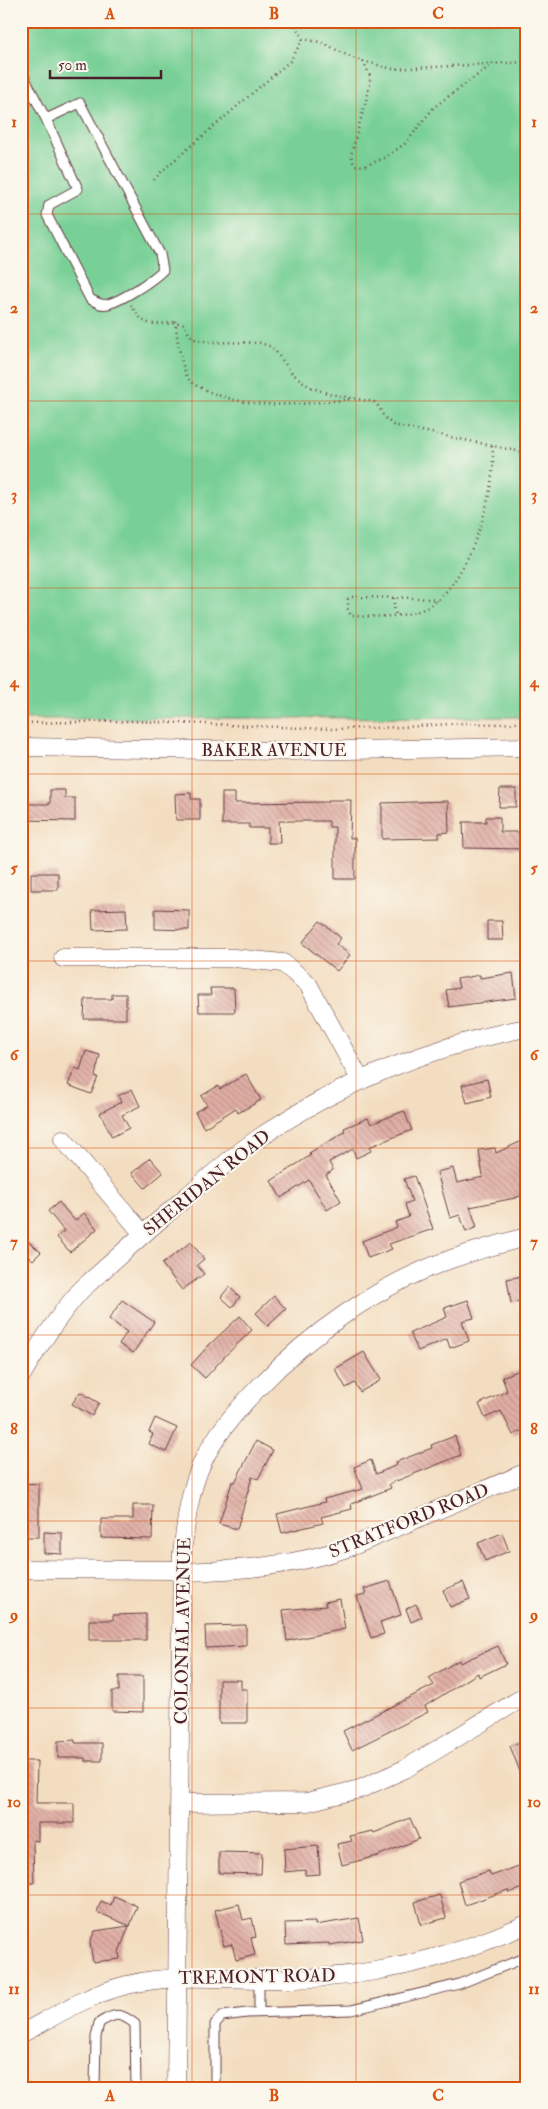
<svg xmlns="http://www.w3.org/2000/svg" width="548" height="2109" viewBox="0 0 548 2109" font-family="'IM FELL Double Pica',serif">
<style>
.grass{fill:#78d096;stroke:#617860}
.building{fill:url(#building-back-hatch)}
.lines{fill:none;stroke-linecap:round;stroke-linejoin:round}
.lane-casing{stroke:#633c41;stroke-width:11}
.street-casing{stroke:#633c41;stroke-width:19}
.path{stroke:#633c41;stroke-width:2.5;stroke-dasharray:1 4;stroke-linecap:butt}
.lane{stroke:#fff;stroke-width:9}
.street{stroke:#fff;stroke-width:18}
.grid{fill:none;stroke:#d8530f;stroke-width:1;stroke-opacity:0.55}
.labels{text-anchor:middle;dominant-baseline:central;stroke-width:4.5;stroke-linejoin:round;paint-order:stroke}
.street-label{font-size:18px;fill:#4a1f2b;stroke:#fbf7ec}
.neatline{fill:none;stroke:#d8530f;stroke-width:2}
.grid-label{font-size:16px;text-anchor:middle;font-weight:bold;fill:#d8530f}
</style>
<defs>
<pattern id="building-back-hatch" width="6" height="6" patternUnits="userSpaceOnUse" patternTransform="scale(1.25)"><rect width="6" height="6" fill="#e1afa5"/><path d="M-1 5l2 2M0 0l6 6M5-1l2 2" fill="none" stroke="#b88e87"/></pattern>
</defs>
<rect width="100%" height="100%" fill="#fbf7ec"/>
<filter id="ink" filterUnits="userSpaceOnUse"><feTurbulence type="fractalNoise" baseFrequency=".02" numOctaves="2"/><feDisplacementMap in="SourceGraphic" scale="10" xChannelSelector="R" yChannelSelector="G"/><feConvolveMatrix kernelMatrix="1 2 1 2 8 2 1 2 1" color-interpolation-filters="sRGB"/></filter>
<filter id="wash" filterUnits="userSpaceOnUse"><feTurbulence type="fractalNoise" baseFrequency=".0096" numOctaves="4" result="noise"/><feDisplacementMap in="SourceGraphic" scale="20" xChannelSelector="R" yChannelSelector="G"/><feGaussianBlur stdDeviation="1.12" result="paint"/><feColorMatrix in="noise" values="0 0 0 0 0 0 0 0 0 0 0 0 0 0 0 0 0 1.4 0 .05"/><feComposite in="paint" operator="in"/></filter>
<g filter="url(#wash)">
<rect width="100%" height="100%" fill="#f3ddc0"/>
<path class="grass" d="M21 21H527V717L21 719Z"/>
<g id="blocks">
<path class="building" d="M500 789H516V807H499Z
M50 790H65V798H75V821L21 820V804H50Z
M191 793V799H200V820H176L175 794Z
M222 793H235V803L329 802V800H351L350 838H355V879H335V827H329V821H279L280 843H268V828H249V824H222Z
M448 801 449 832 439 833V838L382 839V803Z
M486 817H500V832H524L525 849 464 848 463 822H486Z
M31 873H58V890H31Z
M126 909 127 929 93 930 92 910Z
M155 909 189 910V930L155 929Z
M320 921 341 938 336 944 350 955 337 971 302 943Z
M487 921H502L503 940H487Z
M513 973 516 998 449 1007 446 990 459 988 457 979 480 975V978Z
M210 988H234L235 1012H199L198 995H211Z
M112 994H126V1019H84L85 999H112Z
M86 1051 100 1055 95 1076 98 1077 91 1094 68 1085 75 1068 80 1070Z
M246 1074 261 1100 238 1113 236 1108 204 1128 195 1112 207 1105 201 1096 218 1086 220 1089Z
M487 1079 491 1097 467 1103 462 1085Z
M132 1089 140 1106 122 1115 129 1128 112 1137 100 1113 121 1102 118 1096Z
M404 1111 412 1130 369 1147 371 1151 356 1158 353 1149 329 1162 333 1170 326 1175 341 1201 327 1210 309 1180 281 1198 271 1181 311 1155 309 1153 345 1132 344 1128 368 1118 371 1124Z
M522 1141 527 1151V1156L523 1157 527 1166V1193L515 1198 470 1207 477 1227 466 1232 460 1215 450 1218 437 1172 453 1168 457 1183 483 1177 479 1150 495 1148 496 1153Z
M150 1158 163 1173 145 1188 132 1173Z
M414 1176 433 1229 389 1244 392 1249 368 1258 362 1241 397 1227 395 1222 409 1217 405 1204 412 1201 404 1179Z
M59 1202 75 1221 84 1213 97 1229 70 1252 57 1237 64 1231 48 1211Z
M29 1242 41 1252 33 1260 22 1250Z
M191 1242 204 1259 197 1265 204 1274 182 1290 162 1264Z
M527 1275V1300L511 1303 507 1279Z
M229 1287 240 1297 232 1307 221 1297Z
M274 1296 286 1309 268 1326 256 1313Z
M122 1300 154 1322 133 1353 119 1344 127 1332 109 1319Z
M468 1300 474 1318 462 1321 469 1341 450 1348 447 1339 418 1351 410 1333 447 1317 444 1308Z
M240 1316 252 1330 226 1355 205 1378 191 1365 209 1345Z
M364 1352 381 1380 360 1392 355 1383 346 1388 335 1369Z
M520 1370 526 1387 519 1390 527 1406V1428L513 1435 501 1411 485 1418 479 1404 507 1391 502 1377Z
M80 1392 99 1403 92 1416 72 1404Z
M155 1418 177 1428 166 1452 149 1444 153 1434 149 1432Z
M455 1436 461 1455 389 1484 391 1488 351 1504 352 1509 321 1517 323 1523 282 1533 277 1514 325 1502 324 1499 363 1489 354 1467 371 1460 376 1474 397 1465 396 1462 432 1448 431 1445Z
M256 1441 273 1450 258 1479 252 1477 237 1529 219 1524 232 1482H235Z
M21 1483 39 1484V1537H21Z
M133 1505H153L152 1539 101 1538V1519H133Z
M44 1532 62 1533V1554L44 1553Z
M502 1533 509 1551 485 1561 478 1543Z
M390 1581 401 1615 380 1622 384 1634 371 1638 357 1596 366 1594 364 1589Z
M463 1582 470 1599 450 1607 443 1590Z
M340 1599 345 1629 287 1641 283 1610 326 1606 325 1602Z
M416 1604 422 1617 411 1622 406 1609Z
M146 1614V1640H89V1620H113V1615Z
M246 1625V1646L206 1648 205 1626Z
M498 1646 506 1664 479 1677 478 1673 425 1706 428 1712 352 1750 343 1731 434 1685 429 1678 459 1660 460 1663Z
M119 1676H143V1712L112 1711V1691H119Z
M219 1680H241V1689H247V1723H219Z
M527 1739V1787H526L510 1746Z
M75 1740V1743H102V1761H85V1758H58V1741Z
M21 1761H37L36 1803H74V1823H38V1841L33 1840 34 1883 21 1884Z
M410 1818 419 1839 377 1856 342 1865 337 1844 352 1841 350 1836 373 1831 374 1833Z
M318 1846 320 1874 305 1875V1870L285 1872 284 1849Z
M219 1852 262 1853 261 1874 219 1873Z
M527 1863V1886L509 1893 508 1890 465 1905 458 1881 489 1871 491 1876Z
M440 1895 446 1918 421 1925 415 1902Z
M114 1896 137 1906 130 1926 97 1912 101 1901 111 1905Z
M239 1904 243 1920 252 1918 256 1937 251 1938 255 1955 236 1960 232 1944 224 1946 215 1910Z
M359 1918 363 1940 329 1945V1943L286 1945 285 1923 315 1922V1925Z
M129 1926 119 1952 120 1959 93 1962 90 1942 95 1931Z"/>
</g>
</g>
<g filter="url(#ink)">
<use href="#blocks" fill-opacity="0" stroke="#633c41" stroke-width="1"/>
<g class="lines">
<defs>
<path id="lane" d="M21 71 46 119 78 189 49 205 47 215 90 299C96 302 101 306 108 304 123 300 153 280 163 270L160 254 80 103 46 119
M259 2012V1979
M95 2088 96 2037 99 2023C115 2013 120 2012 135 2024L136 2088
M215 2088V2024L222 2016 247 2013 351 2010 459 1984 527 1957"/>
<path id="street" d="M21 747 285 751 527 747
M63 958H234L283 963 308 984 361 1081
M63 1139 143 1234
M21 1376C39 1346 57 1317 81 1290 115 1259 150 1228 186 1197 209 1177 233 1156 259 1138 338 1084 432 1045 527 1028
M21 1569 177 1570 182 1572C241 1570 297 1566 353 1546L527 1472
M180 1803 307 1802 360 1789 405 1769 527 1695
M21 2034C55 2016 89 1994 127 1985 181 1972 238 1981 293 1979 373 1977 454 1957 527 1924
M176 2088 182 1553C186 1523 189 1490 203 1461 216 1434 236 1411 257 1389 311 1332 380 1284 454 1258 478 1250 502 1243 527 1237"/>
</defs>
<use href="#lane" class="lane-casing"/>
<use href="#street" class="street-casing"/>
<path class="path" d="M293 21 303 39 320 42 355 59 393 69 527 62
M363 61 370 76V86L351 155 354 165 365 166 384 158 406 143 434 107 494 63
M154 180 163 170 290 61 303 39
M131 305C134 310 139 318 144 321 156 328 171 320 184 324L189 334 196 340 214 342 260 343 272 347 293 374 310 387 330 394 374 402 379 407 384 417 393 425 527 453
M175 321C177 335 181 371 190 381 195 386 204 389 210 392 256 411 304 404 351 399
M394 598V607L396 615
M438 600 417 598 352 597 348 599V609L351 616C375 617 405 618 426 608 468 587 499 488 492 445
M21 723 131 721 330 729 404 727 464 723 500 724 527 722"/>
<use href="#lane" class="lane"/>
<use href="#street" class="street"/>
</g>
</g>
<path class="grid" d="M192 21V2088M356 21V2088M21 214H527M21 401H527M21 588H527M21 774H527M21 961H527M21 1148H527M21 1335H527M21 1521H527M21 1708H527M21 1895H527"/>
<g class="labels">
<g class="street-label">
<text x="274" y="750">BAKER AVENUE</text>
<text transform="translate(207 1183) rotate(-39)">SHERIDAN ROAD</text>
<text transform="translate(409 1521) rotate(-22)">STRATFORD ROAD</text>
<text transform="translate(183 1631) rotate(-89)">COLONIAL AVENUE</text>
<text transform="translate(257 1977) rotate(-1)">TREMONT ROAD</text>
</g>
</g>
<rect width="548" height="2109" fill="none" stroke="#fbf7ec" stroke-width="55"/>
<path d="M50 70v8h111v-8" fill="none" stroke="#4a1f2b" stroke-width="2.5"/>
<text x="58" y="70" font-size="15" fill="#4a1f2b" stroke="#fbf7ec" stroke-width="4" paint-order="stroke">50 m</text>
<rect x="28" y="28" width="492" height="2054" class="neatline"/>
<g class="grid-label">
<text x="110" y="19">A</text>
<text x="274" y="19">B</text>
<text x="438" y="19">C</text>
<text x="14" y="127">1</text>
<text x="534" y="127">1</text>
<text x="14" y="313">2</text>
<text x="534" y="313">2</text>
<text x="14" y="500">3</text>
<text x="534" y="500">3</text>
<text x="14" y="687">4</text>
<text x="534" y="687">4</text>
<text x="14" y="873">5</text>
<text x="534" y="873">5</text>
<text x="14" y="1060">6</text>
<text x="534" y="1060">6</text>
<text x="14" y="1247">7</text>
<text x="534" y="1247">7</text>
<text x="14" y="1434">8</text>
<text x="534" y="1434">8</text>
<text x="14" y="1620">9</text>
<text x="534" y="1620">9</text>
<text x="14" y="1807">10</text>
<text x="534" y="1807">10</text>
<text x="14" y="1994">11</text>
<text x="534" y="1994">11</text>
<text x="110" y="2101">A</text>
<text x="274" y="2101">B</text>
<text x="438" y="2101">C</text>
</g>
</svg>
